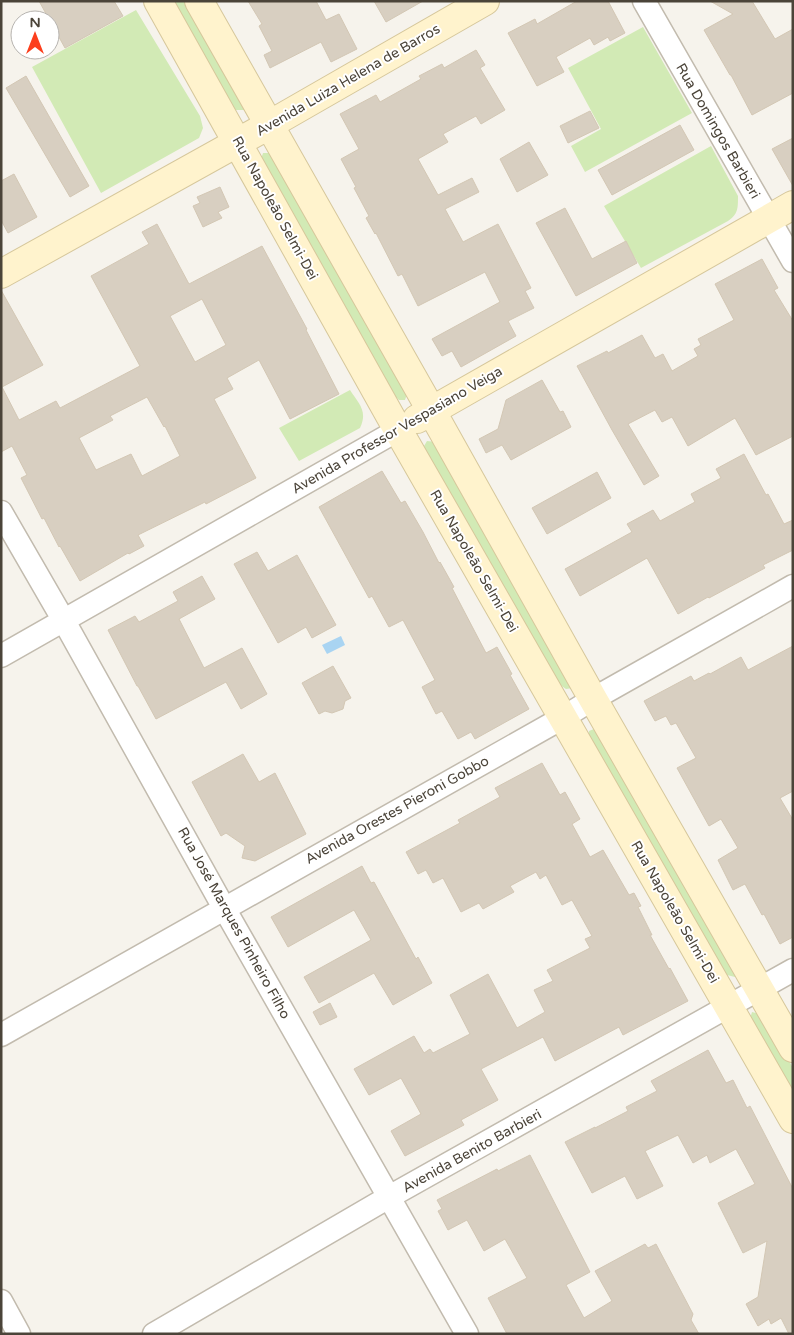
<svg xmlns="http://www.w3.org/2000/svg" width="794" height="1335" viewBox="0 0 794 1335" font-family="'Varela Round',sans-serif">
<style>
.green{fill:#d2eab5}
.water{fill:#a9d4f2}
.building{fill:#d8cfc1;stroke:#d3c7b4;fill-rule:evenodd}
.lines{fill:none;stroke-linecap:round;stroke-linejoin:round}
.street-casing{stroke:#c2bbae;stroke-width:25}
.secondary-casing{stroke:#d6c79b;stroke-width:30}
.street{stroke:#fff;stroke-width:22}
.secondary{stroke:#fff3cd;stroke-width:28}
.labels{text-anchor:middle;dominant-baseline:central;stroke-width:4;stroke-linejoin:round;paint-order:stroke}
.street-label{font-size:14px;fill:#4b4439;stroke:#fff}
</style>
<rect width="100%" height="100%" fill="#f6f3ec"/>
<path class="green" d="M170 1H189L245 101 244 110H235L230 105Z
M136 10 200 116 203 128 199 138 101 193 32 67Z
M643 27 692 113 585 172 571 146 601 129 568 68Z
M711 146 738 196C738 209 738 214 728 221L641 268 604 206Z
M263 153H269L275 157 407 394 405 400H399L392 393 261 159Z
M350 390C359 404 368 411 360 428L299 461 279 428Z
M427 441 436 442 573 688 566 689 556 682 427 454 424 446Z
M594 729 736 967 735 977 723 974 589 741V731Z
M752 1012 763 1015 793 1068V1099L749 1022Z"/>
<path class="water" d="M341 636 345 645 327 654 322 645Z"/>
<path class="building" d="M39 1H114L123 16 65 48Z
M248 1H316L326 20 339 14 357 49 331 62 321 42 270 68 264 55 272 51 259 26 262 24Z
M374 1H423L386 22Z
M577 1H608L625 33 610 41 608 37 594 45 590 38 556 57 564 72 537 86 508 33 535 19 537 24Z
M710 1H752L775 39 793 29V93L752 115 731 75H730L704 30 733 14Z
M476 50 485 65 480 68 505 110 481 124 476 116 443 134 448 142 418 159 438 195 472 178 479 192 445 209 463 242 498 224 531 288 525 291 534 308 508 321 516 336 461 367 452 351 442 356 432 339 500 302 485 272 418 306 402 274 398 276 376 233 375 234 366 218 369 216 354 188 356 187 341 159 359 149 340 114 376 95 380 102 421 79 419 76 442 64 444 68Z
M26 76 89 186 70 197 6 88Z
M590 111 599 128 568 143 560 126Z
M680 125 694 150 612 195 598 170Z
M793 138V186L772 149Z
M529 142 548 175 517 192 500 159Z
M14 174 37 217 8 233 1 220V181Z
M220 187 229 207 218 212 222 218 203 227 193 206 200 203 197 197Z
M565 208 592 259 626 241 637 263 576 296 536 223Z
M157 224 189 284 262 246 307 329 306 330 339 394 290 419 259 360 227 378 233 389 214 399 256 478 206 504 205 502 138 535 144 546 129 554 128 553 80 581 60 546 59 547 44 518 42 519 21 478 27 475 12 446 1 452V290L43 365 2 387 19 420 56 401 60 408 140 366 91 276 149 244 142 232ZM202 299 226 345 195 362 170 316ZM147 397 164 427 165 426 180 456 142 476 131 454 96 470 79 438 113 420 110 416Z
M762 259 778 288 774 290 793 321V436L756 455 735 418 688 446 672 417 662 422 655 410 628 424 659 476 644 485 612 430 577 366 607 351 608 353 642 335 655 358 663 354 672 371 698 356 694 349 701 345 698 339 734 320 715 284Z
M542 380 560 412 563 411 571 427 511 460 502 445 486 453 479 439 498 429 506 400Z
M744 454 766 495 768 494 784 524 793 520V550L763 565 765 568 709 598 708 597 678 614 647 558 580 596 565 569 632 532 627 524 653 510 660 521 695 502 691 494 721 478 716 469Z
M382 471 401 503 405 501 423 532 439 563 440 562 454 587 452 588 486 653 497 647 512 674 510 675 529 709 475 739 471 732 458 739 442 711 436 714 422 687 435 680 403 620 389 627 372 596 369 598 319 507Z
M597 472 611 498 547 534 532 508Z
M257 552 268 571 297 555 336 625 312 638 306 627 278 643 234 564Z
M202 576 215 599 179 619 204 668 242 648 267 694 241 709 226 682 156 719 138 686H137L108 630 135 616 139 622 178 601 173 592Z
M793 646V791L780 798 793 820V937L780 944 764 914 762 915 745 884 733 890 718 860 738 848 721 819 709 826 677 768 696 758 676 723 671 725 666 716 655 721 644 701 691 676 694 681 709 673 710 674 741 657 748 670Z
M333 666 351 698 345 701 343 709 332 713 325 711 319 714 302 683Z
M243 754 259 782 275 773 306 834 255 861 242 858 245 846 226 833 221 836 192 782Z
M542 763 560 795 565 792 580 819 572 824 590 857 603 850 629 895 634 893 641 906 638 907 652 935H650L669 969 670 968 688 1001 623 1035 619 1027 555 1061 543 1037 481 1069 498 1100 461 1120 464 1125 405 1156 391 1131 421 1114 401 1078 369 1095 354 1069 414 1036 424 1053 430 1049 433 1053 470 1034 450 995 488 974 517 1028 545 1012 534 990 553 981 547 970 590 948 585 939 592 936 572 900 562 905 546 875 540 879 536 872 510 886 514 892 483 909 479 903 461 912 443 878 433 883 426 870 418 874 406 852 460 823 458 820 500 797 495 788Z
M362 866 371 883 374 882 416 959 418 957 432 983 393 1005 374 973 319 1003 304 977 371 940 354 910 288 947 271 917Z
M330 1003 337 1017 320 1025 313 1012Z
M708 1050 726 1083 733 1080 747 1108 750 1106 793 1189V1334H789L781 1318 771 1324 769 1319 758 1326 746 1304 758 1297 767 1241 743 1253 718 1203 755 1184 736 1149 710 1163 707 1155 693 1163 678 1135 645 1151 663 1186 637 1199 625 1176 592 1193 565 1142 595 1127V1128L628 1111 626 1107 657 1091 651 1081Z
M530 1155 590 1272 566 1285 584 1318 612 1301 595 1271 645 1244 648 1248 656 1244 693 1314 691 1320 699 1334H507L488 1298 527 1278 505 1239 484 1251 467 1220 448 1230 438 1211 442 1209 437 1200 497 1169 498 1171Z"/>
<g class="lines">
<defs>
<path id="street" d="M644 1 793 261
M1 512 64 621 224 908 467 1334
M1 656 398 430
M1 1035 564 717 593 699 793 586
M1 1301 19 1334
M154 1334 389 1197 793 970"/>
<path id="secondary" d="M158 1 398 430 793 1119
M199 1 431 410 593 699 793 1048
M1 274 269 125 485 1
M417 419 793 205"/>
</defs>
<use href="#street" class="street-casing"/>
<use href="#secondary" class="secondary-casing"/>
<use href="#street" class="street"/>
<use href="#secondary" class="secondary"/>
</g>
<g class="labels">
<g class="street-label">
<text transform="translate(348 80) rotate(-30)">Avenida Luiza Helena de Barros</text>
<text transform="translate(718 131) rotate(60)">Rua Domingos Barbieri</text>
<text transform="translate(275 208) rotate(61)">Rua Napoleão Selmi-Dei</text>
<text transform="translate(397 430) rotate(-30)">Avenida Professor Vespasiano Veiga</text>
<text transform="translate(474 561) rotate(60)">Rua Napoleão Selmi-Dei</text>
<text transform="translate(397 810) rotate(-29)">Avenida Orestes Pieroni Gobbo</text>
<text transform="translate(675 912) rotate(60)">Rua Napoleão Selmi-Dei</text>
<text transform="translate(234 923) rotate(61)">Rua José Marques Pinheiro Filho</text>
<text transform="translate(472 1151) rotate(-29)">Avenida Benito Barbieri</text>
</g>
</g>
<rect width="794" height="1335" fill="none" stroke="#4b4439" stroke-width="5"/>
<g transform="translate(35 35)"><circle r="24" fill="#ffffff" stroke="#b7b4b0"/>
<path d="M0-4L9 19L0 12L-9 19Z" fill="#fc3f1d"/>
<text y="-8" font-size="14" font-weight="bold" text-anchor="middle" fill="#4b4439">N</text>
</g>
</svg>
